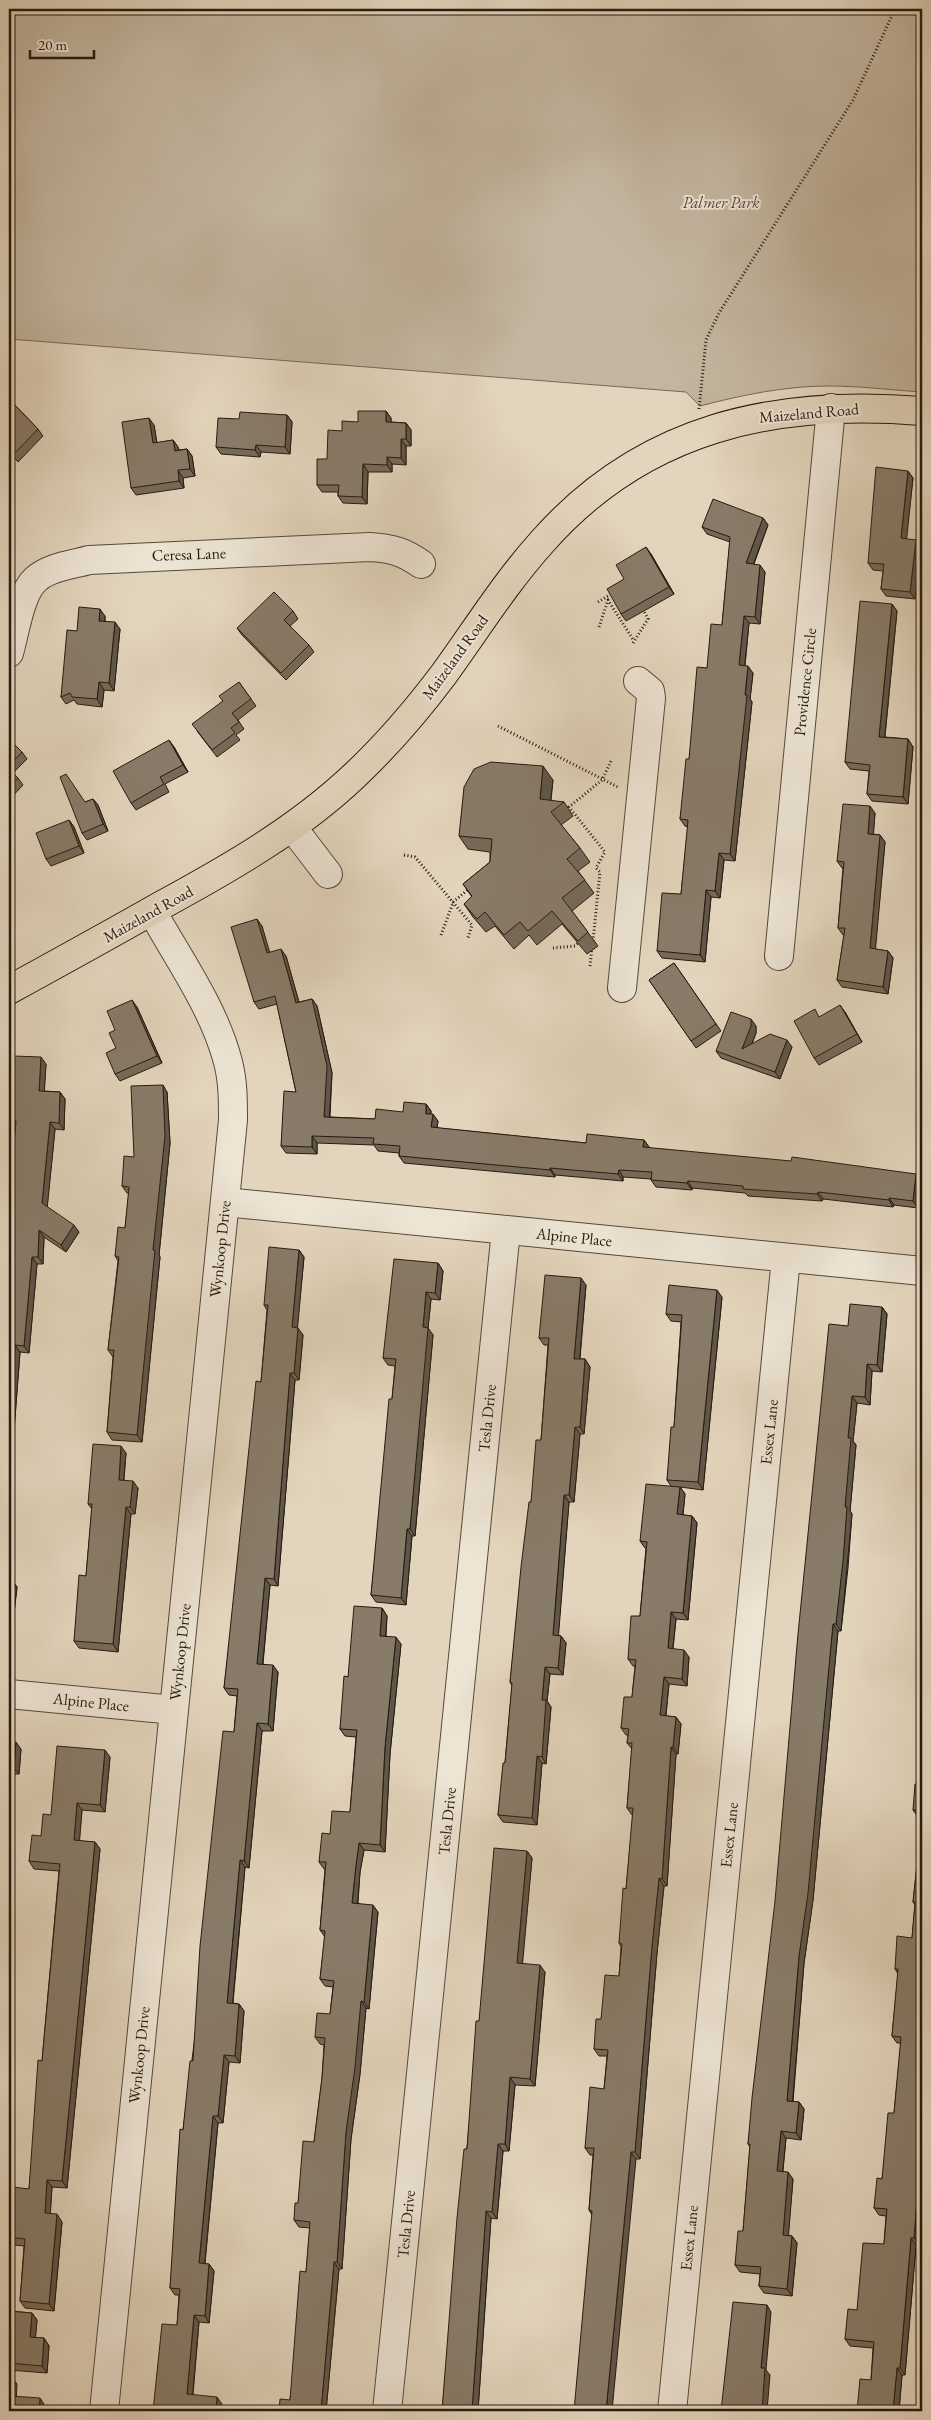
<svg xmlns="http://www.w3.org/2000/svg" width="931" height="2420" viewBox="0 0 931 2420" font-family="'EB Garamond',serif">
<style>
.green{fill:#c3b59f;stroke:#746856}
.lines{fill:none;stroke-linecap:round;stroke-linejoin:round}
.minor-casing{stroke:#55493a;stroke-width:30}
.major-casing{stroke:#261a0e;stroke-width:30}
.path{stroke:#261a0e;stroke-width:3;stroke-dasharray:1 2.5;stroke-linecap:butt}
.minor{stroke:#ede4d4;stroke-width:28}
.major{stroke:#e3d5bd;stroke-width:28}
.wall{fill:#756a5a;stroke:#261a0e}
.shaded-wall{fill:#5f564a;stroke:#261a0e}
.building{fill:#887b69;stroke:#261a0e}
.labels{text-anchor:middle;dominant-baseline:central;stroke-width:4;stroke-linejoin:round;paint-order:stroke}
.park-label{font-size:16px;font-style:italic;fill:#55483a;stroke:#ede4d4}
.street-label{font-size:16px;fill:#261a0e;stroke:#ede4d4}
</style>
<rect width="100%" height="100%" fill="#e3d5bd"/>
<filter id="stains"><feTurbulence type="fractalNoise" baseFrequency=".004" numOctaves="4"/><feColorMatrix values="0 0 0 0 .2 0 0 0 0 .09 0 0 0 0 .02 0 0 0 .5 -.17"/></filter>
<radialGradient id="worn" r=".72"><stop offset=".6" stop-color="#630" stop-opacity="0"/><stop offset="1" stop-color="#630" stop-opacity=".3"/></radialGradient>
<path class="green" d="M9 9H922V392C891 390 860 386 829 386 785 386 742 395 700 406L686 392 9 339Z"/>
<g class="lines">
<defs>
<path id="minor" d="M9 653C15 633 20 594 35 580 48 567 72 565 89 560L370 547C391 548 404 552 421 564
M292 827 328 874
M779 956 831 408
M622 988 651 698 650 691 638 681
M225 1202 922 1271
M9 1694 174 1710
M104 2411 233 1120C233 1100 233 1081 228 1062 214 1008 179 960 152 911
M387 2411 506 1230
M672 2411 786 1258"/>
<path id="major" d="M9 990C60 962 111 934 162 905 230 868 298 829 354 776 387 745 417 710 444 674 476 630 505 583 542 542 643 427 775 399 922 411"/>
</defs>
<use href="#minor" class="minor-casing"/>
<use href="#major" class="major-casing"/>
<path class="path" d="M699 409 706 340 719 313 853 100 895 9
M598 602 608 596
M599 627 608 600 634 641
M633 643 648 619 644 611
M498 726 618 787
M404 855 415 857 472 925 468 938
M453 902 470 888
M441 935 453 903
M593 941 600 872 596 868 605 852 569 807 602 780 611 761
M553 948 575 946 580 941
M590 966 592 947"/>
<use href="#minor" class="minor"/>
<use href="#major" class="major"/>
</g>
<path class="wall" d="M9 399 38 429 43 436 18 462 9 452Z
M386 411 391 418V422L406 423 411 430V446H406V465L392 464V472H368L367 504 343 503 338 496V492H322L317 485 327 459 342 431 358 422Z
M287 415 292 422 290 454 261 452 260 457 221 454 216 447 239 419Z
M154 425 157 443 173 440 178 447 179 450 187 449 192 456 195 476 183 478 184 488 136 495 131 488Z
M908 471 913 478 906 539 921 547 915 599 886 596 881 589 883 571 873 570 868 563Z
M763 518 768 525 754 564 765 572 760 624 749 623 745 666 753 673 750 699 752 702 735 861 724 860 720 898 711 897 705 962 662 958 657 951 681 894 688 827 685 826 680 819 689 759 707 668 722 625 730 542 707 534 702 527Z
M651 554 674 594 626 621 621 614 624 579Z
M892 604 897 611 885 737 908 739 913 747 908 804 872 801 867 794 869 771 850 769 845 762Z
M293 611 298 619 290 626 309 645 314 652 286 680 242 635 237 628Z
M105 616V621L120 629 114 691 104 690 102 707 77 704 74 700 66 704 61 697 77 631Z
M239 682 256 706 238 720 244 729 236 735 240 740 217 757 197 731Z
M9 739 22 752 27 759 13 773 18 778 23 785 9 800Z
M174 747 188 772 165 784 169 792 136 810 131 803Z
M553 780 551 801 564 802 573 816 561 825 580 848 590 862 578 871 594 893 572 911 598 946 587 954 562 924 537 945 529 935 514 949 495 926 486 932 473 917 464 904 472 897 463 884 490 862V852L468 849 459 836Z
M93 799 98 805 108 831 87 840 82 833 85 802Z
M875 813 873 834 880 835 885 842 875 949 888 951 893 958 888 994 842 987 837 980 844 935H843L838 928 843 868H842L837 861Z
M69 820 74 827 84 853 51 866 46 859Z
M262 926 269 953 286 956 299 1002 312 999 317 1006 332 1073 330 1117 375 1119 403 1112 426 1104 431 1111V1114L438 1121 437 1128 586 1143 644 1140 649 1147V1148L921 1181 918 1208 894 1205 893 1207 823 1199 822 1201 748 1196 745 1193 692 1188V1190L656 1187 651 1180V1179L623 1177V1181L555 1175V1177L404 1163 399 1156V1153L378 1151 374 1145 317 1143V1154L286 1153 281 1146 296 1092 277 1004 259 1009 254 1002Z
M674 963 721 1031 696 1048 649 980Z
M137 1007 162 1063 120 1081 115 1074 116 1048 115 1030Z
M845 1012 862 1042 819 1065 814 1058 820 1017Z
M756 1026V1033L752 1044 792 1047 780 1079 721 1058 716 1051Z
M46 1064 44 1091 60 1092 65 1099 64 1130 55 1129 47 1207 79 1232 66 1252 44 1237 43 1264H37L29 1353 20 1352 9 1496V1204L16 1128 12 1127 9 1123V1089L11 1090Z
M167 1092 170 1143 159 1255 160 1257 142 1442 112 1440 107 1432 113 1357 108 1350 118 1261 115 1256 125 1228 129 1193H127L122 1186 134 1157Z
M299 1250 304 1257 297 1328 303 1335 299 1380H295L278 1586 270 1585 263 1664 278 1672 273 1731H262L249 1868 245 1867 233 2003 239 2004 244 2011 240 2063 229 2062 223 2123H218L205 2264H209L214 2271 209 2323 199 2322 193 2395 222 2404 153 2411 177 2325 179 2295H175L170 2288 183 2130 234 1732 237 1696 229 1695 224 1688 261 1382 267 1310 264 1305Z
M438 1263 443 1271 440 1300 431 1299 428 1328 433 1335 415 1536H412L406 1605 376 1602 371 1595 392 1399 395 1366 388 1365 383 1358Z
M586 1285 580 1359H585L590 1367 584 1434H580L574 1502H569L558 1635 561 1636 566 1643 563 1675 550 1674 547 1701 551 1707 546 1764 542 1763 537 1825 503 1822 498 1815 505 1763 512 1686 510 1682 531 1502 541 1440 548 1345H544L539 1338Z
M722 1297 703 1490 680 1487 685 1494 683 1515 692 1516 697 1523 688 1620 676 1619 673 1649 689 1657 687 1686 669 1684 666 1716 676 1717 681 1724 678 1754H676L667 1886H664L657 1953 640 2159H636L592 2215 589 2210 593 2155H590L585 2148 604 2089 607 2056H599L594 2049 601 2019 619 1976 621 1947 619 1943 626 1889 633 1815H632L627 1808 632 1749 627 1743 628 1735H626L621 1728 632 1697 635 1666H633L628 1659 640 1616 646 1548H645L640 1541 671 1486 667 1480 674 1427 681 1322 671 1321 666 1314Z
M882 1307 887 1314 882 1372 872 1371 870 1405 857 1403 853 1441 856 1445 850 1511 852 1514 848 1568 841 1631H838L813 1900 804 1963 793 2102H799L804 2109 801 2140 786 2138 783 2171 793 2179 788 2235 792 2236 797 2243 792 2296 764 2293 759 2286 760 2274 740 2272 735 2265 743 2231 750 2147 748 2144 848 1326Z
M126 1453 124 1480 138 1488 135 1514H131L118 1652 79 1648 74 1641 86 1576 92 1509 88 1504Z
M9 1579 12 1580 17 1587 14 1613 9 1612Z
M382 1608 387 1616 386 1636 401 1644 390 1754 385 1852 364 1850 360 1872 358 1903 378 1912 369 2009 366 2008 360 2074 351 2139 342 2269H339L326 2411H279L290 2400 306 2272 310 2228 299 2227 294 2220 298 2203 314 2142 322 2078 324 2045 320 2044 315 2037 330 2014 333 1987 325 1986 320 1979 325 1937 320 1930 325 1869H324L319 1862 330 1834 350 1812 356 1737 345 1736 340 1729 348 1677Z
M9 1741 21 1749 19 1774H9Z
M110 1757 105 1812 82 1810 79 1841 95 1842 100 1849 67 2188 52 2187 50 2214 62 2222 54 2311 25 2308 20 2301 24 2246 14 2245 9 2238 29 2189 42 2061 59 1871 34 1869 29 1861 41 1836 51 1815Z
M922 1784V1818L918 1817 913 1810Z
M922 1819 919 2245H916L905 2375H902L899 2411H857L871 2380 873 2348 850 2346 845 2339 884 2244 886 2216 879 2215 874 2208 882 2179 894 2113 901 2043H897L892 2036 898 1974 895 1969 912 1938 915 1905 913 1902Z
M527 1851 532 1858 522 1963 545 1972 535 2086 515 2085 509 2151H503L497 2219 491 2218 478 2411H442L479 2021Z
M9 2311 32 2313 37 2320 35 2338H44L49 2346 47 2373 9 2370Z"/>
<path class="shaded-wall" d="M386 411 391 418V429L386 422Z
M287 415 292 422 290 454 285 447Z
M149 418 154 425 158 450 153 443Z
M406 423 411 430V446L406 439Z
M401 439 406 446V465L401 458Z
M173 440 178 447 180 458 175 451Z
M256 445 261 452 260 457 255 450Z
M187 449 192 456 195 476 190 469Z
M387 457 392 464V472L387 465Z
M363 464 368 472 367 504 362 497Z
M178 470 183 478 184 488 179 481Z
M908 471 913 478 906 545 901 538Z
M763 518 768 525 751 570 746 563Z
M916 540 921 547 915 599 910 592Z
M646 547 651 554 674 594 669 587Z
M760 565 765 572 760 624 755 617Z
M892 604 897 611 884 744 879 737Z
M100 609 105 616 104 628 99 621Z
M744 616 749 623 744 672 739 665Z
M115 622 120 629 114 691 109 683Z
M748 666 753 673 750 699 752 702 735 861 730 854Z
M99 682 104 690 102 707 97 699Z
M908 739 913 747 908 804 903 797Z
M169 740 174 747 188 772 183 765Z
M543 766 553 780 549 813 540 799Z
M93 799 98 805 108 831 103 824Z
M870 806 875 813 873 841 868 834Z
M69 820 74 827 84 853 79 846Z
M880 835 885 842 875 955 870 948Z
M719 853 724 860 720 898 715 891Z
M706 890 711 897 705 962 700 955Z
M257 919 262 926 272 960 267 953Z
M281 949 286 956 301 1010 296 1003Z
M888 951 893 958 888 994 883 987Z
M312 999 317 1006 332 1073 329 1124 324 1117Z
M132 1000 137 1007 162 1063 157 1056Z
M840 1005 845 1012 862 1042 857 1034Z
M751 1019 756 1026V1033L747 1056 742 1049Z
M787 1040 792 1047 780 1079 775 1072Z
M41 1057 46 1064 44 1098 39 1091Z
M163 1085 167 1092 170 1143 159 1255 160 1257 142 1442 137 1435 153 1250Z
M60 1092 65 1099 64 1130 59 1123Z
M426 1104 431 1111 430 1121 426 1114Z
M433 1114 438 1121 436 1134 431 1127Z
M50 1122 55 1129 47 1210 42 1203Z
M312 1136 317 1143V1154L312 1147Z
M644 1140 649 1147 648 1154 643 1147Z
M550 1168 555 1175V1177L550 1170Z
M619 1170 623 1177V1181L618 1174Z
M916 1174 921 1181 918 1208 913 1201Z
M688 1181 692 1188V1190L687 1183Z
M818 1192 823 1199 822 1201 817 1194Z
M889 1198 894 1205 893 1207 889 1200Z
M74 1225 79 1232 66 1252 61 1245Z
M39 1230 44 1237 43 1264 38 1257Z
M299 1250 304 1257 297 1334 292 1327Z
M32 1257 37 1264 29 1353 24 1346Z
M438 1263 443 1271 440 1300 435 1293Z
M581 1278 586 1285 579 1366 574 1359Z
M717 1290 722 1297 703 1490 698 1482Z
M426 1292 431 1299 428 1328 433 1335 415 1536 410 1529 423 1327Z
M882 1307 887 1314 882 1372 877 1365Z
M298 1328 303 1335 299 1380 294 1373Z
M15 1345 20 1352 9 1496V1426Z
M585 1359 590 1367 584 1434 580 1427Z
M867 1364 872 1371 870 1405 865 1397Z
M290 1373 295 1380 278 1586 274 1579Z
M852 1396 857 1403 853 1441 856 1445 850 1511 852 1514 841 1631 836 1624 845 1507 848 1438Z
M575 1427 580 1434 574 1502 569 1495Z
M121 1446 126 1453 123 1487 119 1480Z
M133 1481 138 1488 135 1514 130 1507Z
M680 1487 685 1494 682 1522 677 1514Z
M564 1495 569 1502 558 1642 553 1635Z
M126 1507 131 1514 118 1652 113 1644Z
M692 1516 697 1523 688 1620 683 1613Z
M407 1529 412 1536 406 1605 401 1598Z
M265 1578 270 1585 262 1671 257 1664Z
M12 1580 17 1587 14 1613 9 1605Z
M382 1608 387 1616 385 1643 380 1636Z
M671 1612 676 1619 672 1655 668 1648Z
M833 1624 838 1631 813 1900 804 1963 792 2108 787 2101 799 1956Z
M561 1636 566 1643 563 1675 558 1668Z
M396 1637 401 1644 390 1754 385 1852 380 1845 385 1747Z
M684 1650 689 1657 687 1686 682 1679Z
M273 1665 278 1672 273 1731 268 1724Z
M545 1667 550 1674 547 1701 551 1707 546 1764 542 1757V1700Z
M664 1677 669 1684 665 1722 660 1715Z
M676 1717 681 1724 678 1754 673 1747Z
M257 1723 262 1731 249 1868 244 1861Z
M16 1742 21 1749 19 1774 14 1768Z
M671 1747 676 1754 667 1886 662 1879Z
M105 1750 110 1757 105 1812 100 1805Z
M537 1756 542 1763 537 1825 532 1818Z
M77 1803 82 1810 79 1848 74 1840Z
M95 1842 100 1849 67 2188 62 2181Z
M359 1843 364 1850 360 1872 357 1910 352 1903 356 1865Z
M527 1851 532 1858 522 1970 517 1963Z
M240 1860 245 1867 232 2010 227 2003Z
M659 1878 664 1886 657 1953 640 2159 635 2152 652 1946Z
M373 1905 378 1912 369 2009 364 2002Z
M540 1965 545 1972 535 2086 530 2079Z
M361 2001 366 2008 360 2074 351 2139 342 2269 337 2262 346 2132Z
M239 2004 244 2011 240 2063 235 2056Z
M224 2055 229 2062 223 2123 218 2116Z
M510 2077 515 2085 509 2151 505 2144Z
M799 2102 804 2109 801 2140 796 2133Z
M213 2116 218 2123 204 2270 199 2263Z
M781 2131 786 2138 782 2178 777 2171Z
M922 2132V2201L919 2245 914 2238Z
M498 2144 503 2151 497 2219 492 2212Z
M631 2152 636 2159 612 2411H606Z
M788 2172 793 2179 788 2242 783 2235Z
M47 2180 52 2187 50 2220 45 2213Z
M486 2211 491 2218 478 2411H472Z
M57 2214 62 2222 54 2311 49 2304Z
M792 2236 797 2243 792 2296 787 2289Z
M911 2238 916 2245 905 2375 900 2368Z
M334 2262 339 2269 326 2411H321Z
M209 2264 214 2271 209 2323 205 2316Z
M767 2305 771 2312 766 2370 770 2375 767 2411H762L761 2368Z
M32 2313 37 2320 35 2344 30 2337Z
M194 2315 199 2322 192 2401 187 2394Z
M44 2338 49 2346 47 2373 42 2366Z
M897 2368 902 2375 899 2411H893Z
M12 2377 17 2384 16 2403 11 2396Z
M217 2397 222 2404 221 2411H216Z
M40 2398 45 2406V2411H39Z"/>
<path class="building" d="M9 399 38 429 13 455 9 450Z
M358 411H386V422L406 423V439H401V458L387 457V465L363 464 362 497 338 496 339 485H317V459H327L328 430 342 431V421L358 422Z
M240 412 287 415 285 447 256 445 255 450 216 447 218 418 239 419Z
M149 418 153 443 173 440 175 451 187 449 190 469 178 470 179 481 131 488 122 422Z
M876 467 908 471 901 538 916 540 910 592 881 589 884 564 868 563Z
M713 499 763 518 746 563 760 565 755 617 744 616 739 665 748 666 745 695H747L730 854 719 853 715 891 706 890 700 955 657 951 662 893 681 894 688 820 680 819 686 759H689L697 667 707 668 711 624 722 625 730 537 702 527Z
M646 547 669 587 621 614 607 589 624 579 616 565Z
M274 592 293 611 284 620 309 645 281 673 237 628Z
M860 601 892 604 879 737 908 739 903 797 867 794 870 765 845 762Z
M79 607 100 609 99 621 115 622 109 683 99 682 97 699 72 697 70 693 61 697 67 630 77 631Z
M239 682 251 699 232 713 239 722 231 728 235 733 212 750 192 724 223 701 219 696Z
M9 739 22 752 9 766Z
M169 740 183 765 160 777 164 784 131 803 113 771Z
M491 762 543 766 540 799 564 802 551 812 580 848 567 859 585 880 562 898 588 932 578 941 552 911 528 931 520 922 504 935 485 912 477 919 464 904 472 896 463 884 490 862 492 839 459 836 464 787 474 769Z
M9 769 18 778 9 788Z
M66 774 85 802 93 799 103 824 82 833 60 777Z
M843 804 870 806 868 834 880 835 870 948 888 951 883 987 837 980 845 928H838L844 862 837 861Z
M69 820 79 846 46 859 36 833Z
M257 919 267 953 281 949 296 1003 312 999 327 1066 324 1117 375 1119 376 1109 403 1112 404 1102 426 1104V1114H433L431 1127 586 1143 587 1134 644 1140 643 1147 791 1161 792 1157 916 1174 913 1201 889 1198V1200L818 1192 817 1194 743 1189V1186L688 1181 687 1183 651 1180 652 1172 619 1170 618 1174 550 1168V1170L399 1156 400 1146 373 1144 374 1138 312 1136V1147L281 1146 284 1091 296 1092 275 996 254 1002 231 927Z
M674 963 716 1024 691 1041 649 980Z
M132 1000 157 1056 115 1074 106 1053 116 1048 109 1033 115 1030 107 1011Z
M840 1005 857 1034 814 1058 794 1021 815 1009 819 1017Z
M731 1012 751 1019V1026L742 1049 770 1034 787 1040 775 1072 716 1051Z
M13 1056 41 1057 39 1091 60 1092 59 1123 50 1122 42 1203 74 1225 61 1245 39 1230 38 1257H32L24 1346 15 1345 9 1426V1204L16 1121 9 1120V1089L11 1090Z
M163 1085 165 1136 153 1250H155L137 1435 107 1432 114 1350H108L119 1257 115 1256 118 1227 125 1228 129 1187 122 1186 124 1156 134 1157 131 1086Z
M269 1247 299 1250 292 1327 298 1328 294 1373H290L274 1579 265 1578 257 1664 273 1665 268 1724 257 1723 244 1861 240 1860 227 2003 239 2004 235 2056 224 2055 218 2116H213L199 2263 209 2264 205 2316 194 2315 187 2394 217 2397 216 2411H153L162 2324 177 2325 180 2289 170 2288 177 2174 180 2129 183 2130 190 2061H193L200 1946 223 1731 234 1732 238 1689 224 1688 256 1381 261 1382 268 1305H264Z
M394 1259 438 1263 435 1293 426 1292 423 1327 428 1328 410 1529H407L401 1598 371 1595 389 1399H392L396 1359 383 1358Z
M545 1275 581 1278 574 1359H585L580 1427H575L569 1495H564L553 1635 561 1636 558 1668 545 1667 542 1700H546L542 1757 537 1756 532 1818 498 1815 503 1763H505L512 1683 510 1682 521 1567 529 1502H531L536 1440H541L549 1338H539Z
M669 1285 717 1290 698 1482 667 1480 671 1427H674L682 1315 666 1314Z
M850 1304 882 1307 877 1365 867 1364 865 1397 852 1396 848 1438H851L845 1507H847L843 1561 836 1624H833L808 1893 799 1956 787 2101 799 2102 796 2133 781 2131 777 2171 788 2172 783 2235 792 2236 787 2289 759 2286 761 2267 735 2265 738 2231H743L750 2144H748L752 2098 775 1901 798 1634 829 1324 848 1326Z
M93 1444 121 1446 119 1480 133 1481 130 1507H126L113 1644 74 1641 79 1575 86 1576 92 1504H88Z
M646 1484 680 1487 677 1514 692 1516 683 1613 671 1612 668 1648 684 1650 682 1679 664 1677 660 1715 676 1717 673 1747H671L662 1879 659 1878 652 1946 635 2152H631L606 2411H574L592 2211 589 2210 594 2148H585L590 2087 604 2089 608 2050 594 2049 596 2019H601L605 1975 619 1976 622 1944 619 1943 623 1888 626 1889 633 1808H627L632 1743H627L629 1729 621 1728 624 1697H632L636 1660 628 1659 631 1616H640L647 1542 640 1541Z
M9 1579 12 1580 9 1605Z
M354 1606 382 1608 380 1636 396 1637 385 1747 380 1845 359 1843 356 1865 352 1903 373 1905 364 2002 361 2001 355 2067 346 2132 337 2262H334L321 2411H279L280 2399 290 2400 300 2271 306 2272 310 2222 294 2220 295 2203H298L303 2141 314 2142 322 2078 325 2038 315 2037 317 2013 330 2014 334 1981 320 1979 325 1931 320 1930 326 1862H319L322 1833 330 1834 332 1811 350 1812 357 1730 340 1729 344 1676 348 1677Z
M9 1741 16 1742 14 1768 9 1767Z
M57 1746 105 1750 100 1805 77 1803 74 1840 95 1842 62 2181 47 2180 45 2213 57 2214 49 2304 20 2301 25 2239 9 2237 13 2187 29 2189 38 2060 42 2061 60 1864 29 1861 32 1835 41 1836 43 1814 51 1815Z
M915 1784H922V1811L913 1810Z
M922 1819V2132L914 2238H911L900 2368H897L893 2411H857L860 2379 871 2380 874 2342 845 2339 848 2309 857 2310 863 2243 884 2244 887 2209 874 2208 877 2178 882 2179 888 2113H894L901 2037 892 2036 898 1969H895L897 1936 912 1938 915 1902H913Z
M494 1848 527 1851 517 1963 540 1965 530 2079 510 2077 505 2144H498L492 2212 486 2211 472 2411H442L457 2218 464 2149H467L476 2021H479Z
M733 2302 767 2305 761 2368H765L762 2411 754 2410V2411H721Z
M9 2311 32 2313 30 2337 44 2338 42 2366 9 2363Z
M9 2376 12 2377 11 2396 40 2398 39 2411H9Z"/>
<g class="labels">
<g class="park-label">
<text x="721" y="202">Palmer Park</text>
</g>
<g class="street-label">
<text transform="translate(809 413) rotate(-5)">Maizeland Road</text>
<text transform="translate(189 554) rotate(-2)">Ceresa Lane</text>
<text transform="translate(455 657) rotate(-54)">Maizeland Road</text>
<text transform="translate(805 682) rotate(-84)">Providence Circle</text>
<text transform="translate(148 914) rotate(-29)">Maizeland Road</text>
<text transform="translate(574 1237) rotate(6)">Alpine Place</text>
<text transform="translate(220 1249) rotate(-84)">Wynkoop Drive</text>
<text transform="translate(487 1418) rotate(-84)">Tesla Drive</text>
<text transform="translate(769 1432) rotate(-84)">Essex Lane</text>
<text transform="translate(180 1652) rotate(-84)">Wynkoop Drive</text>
<text transform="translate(91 1702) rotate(6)">Alpine Place</text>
<text transform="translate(447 1821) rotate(-84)">Tesla Drive</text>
<text transform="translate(729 1835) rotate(-84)">Essex Lane</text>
<text transform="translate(139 2055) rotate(-84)">Wynkoop Drive</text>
<text transform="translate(406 2224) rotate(-84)">Tesla Drive</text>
<text transform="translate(689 2238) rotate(-84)">Essex Lane</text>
</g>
</g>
<rect width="931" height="2420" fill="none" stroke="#e3d5bd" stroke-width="30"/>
<rect x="10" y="10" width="911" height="2400" fill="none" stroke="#261a0e" stroke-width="2.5"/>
<rect x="15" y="15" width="901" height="2390" fill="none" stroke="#261a0e"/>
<path d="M30 50v8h64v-8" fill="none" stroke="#261a0e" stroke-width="2.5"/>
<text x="38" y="50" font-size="15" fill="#261a0e" stroke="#ede4d4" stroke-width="4" paint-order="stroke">20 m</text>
<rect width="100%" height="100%" filter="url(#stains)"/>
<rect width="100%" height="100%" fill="url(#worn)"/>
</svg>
